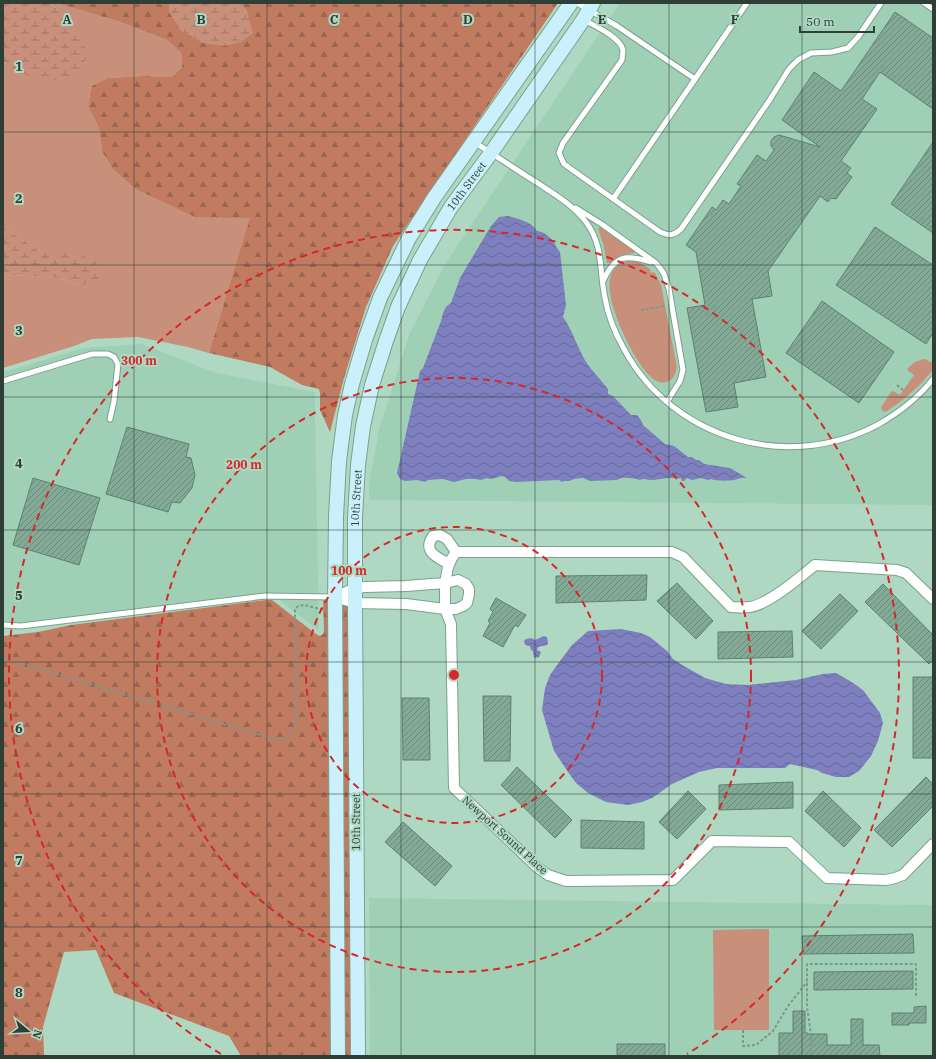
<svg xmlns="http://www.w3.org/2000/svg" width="936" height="1059" viewBox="0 0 936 1059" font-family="'IBM Plex Serif',serif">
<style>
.built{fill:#9fd0b6}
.green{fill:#c88f7a}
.forest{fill:url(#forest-firs)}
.wetland{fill:url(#wetland-marsh)}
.water{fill:url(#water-waves)}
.building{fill:url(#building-hatch);stroke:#5b826e}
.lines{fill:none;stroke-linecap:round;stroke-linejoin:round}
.lane-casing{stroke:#7aa18d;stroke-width:7}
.street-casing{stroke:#7aa18d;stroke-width:12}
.secondary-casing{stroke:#7aa18d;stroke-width:16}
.path{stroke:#7b9a89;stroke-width:2;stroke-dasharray:3 2;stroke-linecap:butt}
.lane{stroke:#fff;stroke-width:5}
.street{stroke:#fff;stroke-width:10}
.secondary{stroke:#caf0fb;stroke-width:14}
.grid{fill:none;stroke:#2f3f37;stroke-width:1;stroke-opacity:0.55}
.ring{fill:none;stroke:#d62828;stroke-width:2;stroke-dasharray:7 5}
.labels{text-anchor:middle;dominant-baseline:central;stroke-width:4;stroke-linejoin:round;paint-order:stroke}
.street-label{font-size:11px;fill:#2f3f37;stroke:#afd8c2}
.grid-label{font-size:13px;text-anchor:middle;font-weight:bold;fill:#2f3f37;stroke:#afd8c2;stroke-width:4;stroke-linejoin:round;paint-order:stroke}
.centre{fill:#d62828;stroke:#afd8c2;stroke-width:2}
.ring-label{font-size:12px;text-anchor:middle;font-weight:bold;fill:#d62828;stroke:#afd8c2;stroke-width:4;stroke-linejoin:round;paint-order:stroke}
</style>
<defs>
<pattern id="forest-firs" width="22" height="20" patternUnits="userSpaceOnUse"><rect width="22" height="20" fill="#c07b61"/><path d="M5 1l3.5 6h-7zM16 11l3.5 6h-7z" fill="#9c6651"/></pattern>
<pattern id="wetland-marsh" width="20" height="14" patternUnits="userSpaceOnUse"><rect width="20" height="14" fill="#c88f7a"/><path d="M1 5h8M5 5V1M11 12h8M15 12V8" fill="none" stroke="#a37665"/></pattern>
<pattern id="water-waves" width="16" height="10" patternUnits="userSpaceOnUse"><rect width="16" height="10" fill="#7d7fbe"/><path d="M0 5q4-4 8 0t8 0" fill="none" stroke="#67699b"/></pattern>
<pattern id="building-hatch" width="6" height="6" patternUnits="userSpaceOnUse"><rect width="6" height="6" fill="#83aa96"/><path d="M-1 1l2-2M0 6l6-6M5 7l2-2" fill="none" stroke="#6c8c7b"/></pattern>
</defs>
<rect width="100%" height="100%" fill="#afd8c2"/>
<path class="built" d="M620 3H933V505L369 500V483L380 426 410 333 445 264Z
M142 344 216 373 315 392V416L319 631 273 595 21 626 3 625V372L84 348Z
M369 898 933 905V1056H370Z"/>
<path class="green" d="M51 3H55L74 8 120 22 167 40 182 54V67L172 77 142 76 108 78 93 86 88 107 99 128 102 151 112 168 171 204 195 217H251L209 353 188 347 138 337 92 339 74 346 3 368V277L11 275 59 278 81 285 56 253 41 252 3 227V61L14 70 66 18Z
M601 227 634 250V253L621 255 610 263H607L603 243 598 229 599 228Z
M632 260 639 262 650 269 651 273 654 272 655 273 661 285 676 362C677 366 677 370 675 374 671 384 659 385 652 378 634 363 602 298 611 275 614 266 623 262 632 260Z
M924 359 928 360 930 363 931 361 933 362V368L931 372C919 387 904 400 887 411L884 412 883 411 881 408 882 406 891 392 893 391 900 395 914 375 907 370 908 368 915 362Z
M769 929V1030H714L713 930Z"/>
<path class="forest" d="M55 3H170L169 12 247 11 240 3H558L393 246 366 307 344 378 330 432 320 410V393L319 389 302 385 270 367 209 353 250 218 195 217 136 189 112 168 102 151 99 128 88 107 92 86 108 78 142 76 172 77 182 67V54L167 40 120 22 74 8Z
M323 598 328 599 332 1056H241L229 1036 114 993 96 950 64 952 43 1027 44 1056H3V636L38 632 71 625 266 600H272L316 634 320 636 323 634 324 632Z
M341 604 349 606 352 1056H343Z"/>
<path class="wetland" d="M3 3H51L66 18 88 52 82 70 63 81 39 80 14 70 3 61Z
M170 3H240L247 11 253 33 241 42 225 46 203 43 181 31 169 12Z
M3 227 41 252H74L97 262 100 272 97 282 81 285 59 278 11 275 3 277Z"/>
<path class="water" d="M508 216C518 219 531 221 537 231 544 232 549 236 553 241 556 245 557 249 560 252L566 305 563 317C573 331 577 347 586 362 592 371 601 380 608 389V394L613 396 631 415H637L641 420 643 425 665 444 674 446 688 457H692L696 460H699L704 464 730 468 747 478C741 477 739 479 734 480 727 481 716 481 711 479L708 480 701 478 692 480 687 478 684 481H682L681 478C677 479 674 478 670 478 664 478 657 480 650 480 646 480 645 478 640 480 634 478 622 476 617 480L590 481 583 478 574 479 569 481H564L562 482 559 480 516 482 509 481 505 477 501 476 496 478 490 479 487 478 481 480 475 479H466L454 482 443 479 428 480 425 482 417 480 405 481 400 479 397 473 418 380 420 371 423 368 441 321 443 313 446 307 451 303 460 278 491 226 499 217Z
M621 629 641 633 650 637 667 651 673 659 684 666 705 678 726 684 748 685 796 680 823 674 836 673 850 681 863 690 880 713 883 723 878 741 871 756 859 771 849 777H836L822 773 817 770 790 764 785 768H717L699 772 672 784 652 798 642 802 628 805 606 802 588 793 576 783 568 772 554 751 542 710 545 688 550 675 560 661 572 645 588 631Z
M544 636 547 637 548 643 547 645 538 647 537 650 541 652 539 657 534 658 533 651 531 650 530 646 525 645 524 641 526 639 531 638 535 640Z"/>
<path class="building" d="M895 12 933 38V109L880 72 862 99 877 109 841 161 851 168 847 173 852 177 836 199 831 198 828 202 820 196 768 271 772 296 752 299 766 377 734 383 738 407 706 412 687 308 705 305 696 252 686 245 712 207 716 210 723 200 729 204 741 186 737 184 757 155 766 161 774 150 771 146V141L774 137 779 135 820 147 782 120 814 72 841 91Z
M933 142V233L891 204Z
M875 227 933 265V333L926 344 836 285Z
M822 301 894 352 859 403 786 353Z
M127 427 189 444 186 457 191 458 195 475 192 488 180 503 172 502 168 512 106 494Z
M33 478 100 498 79 565 13 545Z
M647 575 646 600 556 603V576Z
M677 583 713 621 696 639 657 601Z
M883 584 933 635V660L929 664 865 602Z
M840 594 858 611 821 649 802 631Z
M496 598 526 615 518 627 515 625 503 647 483 636 490 623 488 621 493 612 490 609Z
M792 631 793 657 718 659V632Z
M913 677H933V758H913Z
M483 696H511L510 761H484Z
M402 698H429L430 760H403Z
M517 767 572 820 555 838 501 785Z
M926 777 933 784V806L892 847 874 830Z
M793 782V808L719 810V785Z
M688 791 706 809 677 839 659 822Z
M823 791 861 828 844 847 805 811Z
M581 820 644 822V849L581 848Z
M403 822 452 866 435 886 385 842Z
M913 934 914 953 803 954 802 936Z
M913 971V989L814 990V972Z
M926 1006V1023H909V1025H892V1013H914V1007Z
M793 1011H805V1033H808V1034H827V1045H851V1019H863V1045H879L880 1056H779V1033H793Z
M617 1044H665V1056H617Z"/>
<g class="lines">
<defs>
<path id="lane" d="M577 3 617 26 695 79
M924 3 933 9
M584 20C595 26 620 37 623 50 623 53 622 57 622 60L563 143 559 153 564 164 660 232C670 236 673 236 681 229L769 101 789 69 798 60 811 53 832 52 848 48 858 37 881 3
M474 142C495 155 515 169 536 182 554 194 572 204 586 222 604 246 599 271 605 298 608 316 615 333 624 349 673 440 789 473 879 424 900 412 918 398 933 379
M613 199 747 3
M576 208 603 225 656 263 660 268 664 274 669 289 683 370 680 381 667 402
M603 281C615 255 625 254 651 262
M3 381 92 354H108L114 357 118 364 114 401 110 419
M3 625 21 626 265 596 334 597"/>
<path id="street" d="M449 564C437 557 422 552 433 536L440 535 447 539 456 552
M458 580 466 584 469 589V594L467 603 463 606 456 609H445L406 604 355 603 335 597 355 588 365 587 406 586 445 583Z
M933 599 906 573 897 570 815 565C799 578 769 604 750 607 743 608 737 607 731 607L683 557 672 552H456L452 558 448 567 445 583V609L451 624 454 788 537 867 548 875 566 881 673 880 712 841 789 842 827 878 886 880 895 878 903 875 933 844"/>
<g id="secondary">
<path d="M338 1056 335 597 336 517 339 461 345 415 352 384 365 340 380 298 409 238 434 198 571 3"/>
<path id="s1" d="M358 1056 355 603V518L358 465 363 426 372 385 386 341 398 307 420 260 451 207 491 153 583 20 593 3"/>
</g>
</defs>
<use href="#lane" class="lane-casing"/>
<use href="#street" class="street-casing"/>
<use href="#secondary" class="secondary-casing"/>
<path class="path" d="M641 310 664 306
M897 385 903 390
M3 658 277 740C290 739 290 738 296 725L295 610 298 606 304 605 324 610
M743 1030V1046L756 1045 773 1031 788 1006 807 982
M811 1056V1034L807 1007V964H916V997"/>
<use href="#lane" class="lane"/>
<use href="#street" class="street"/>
<use href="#secondary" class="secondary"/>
</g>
<path class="grid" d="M134 3V1056M267 3V1056M401 3V1056M535 3V1056M669 3V1056M802 3V1056M3 132H933M3 265H933M3 397H933M3 530H933M3 662H933M3 794H933M3 927H933"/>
<g class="ring">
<circle cx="454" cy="675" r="148"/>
<circle cx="454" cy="675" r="297"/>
<path d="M221 1054A445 445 0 1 1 687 1054"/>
</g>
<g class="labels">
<g class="street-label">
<text stroke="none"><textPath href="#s1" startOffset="894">10th Street</textPath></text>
<text stroke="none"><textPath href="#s1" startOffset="558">10th Street</textPath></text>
<text transform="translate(356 822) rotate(-90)">10th Street</text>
<text transform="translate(505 835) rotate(42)">Newport Sound Place</text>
</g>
</g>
<g class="grid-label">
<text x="67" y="24">A</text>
<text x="201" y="24">B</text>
<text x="334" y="24">C</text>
<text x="468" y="24">D</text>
<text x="602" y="24">E</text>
<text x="735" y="24">F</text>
<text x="19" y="71">1</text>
<text x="19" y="203">2</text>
<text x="19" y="335">3</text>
<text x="19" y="468">4</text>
<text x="19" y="600">5</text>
<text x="19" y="733">6</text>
<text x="19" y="865">7</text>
<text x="19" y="997">8</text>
</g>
<circle cx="454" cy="675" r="6" class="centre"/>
<g class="ring-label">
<text x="139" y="365">300 m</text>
<text x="244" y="469">200 m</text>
<text x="349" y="575">100 m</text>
</g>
<rect width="936" height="1059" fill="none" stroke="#2f3f37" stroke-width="8"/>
<g transform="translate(28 1031) rotate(108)" stroke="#afd8c2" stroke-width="3" paint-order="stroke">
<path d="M0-3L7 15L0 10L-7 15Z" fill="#2f3f37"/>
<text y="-6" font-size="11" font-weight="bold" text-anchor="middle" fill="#2f3f37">N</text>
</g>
<path d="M800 26v6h74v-6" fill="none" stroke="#2f3f37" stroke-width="2"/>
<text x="806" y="26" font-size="12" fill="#2f3f37" stroke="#afd8c2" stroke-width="3" paint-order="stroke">50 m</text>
</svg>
